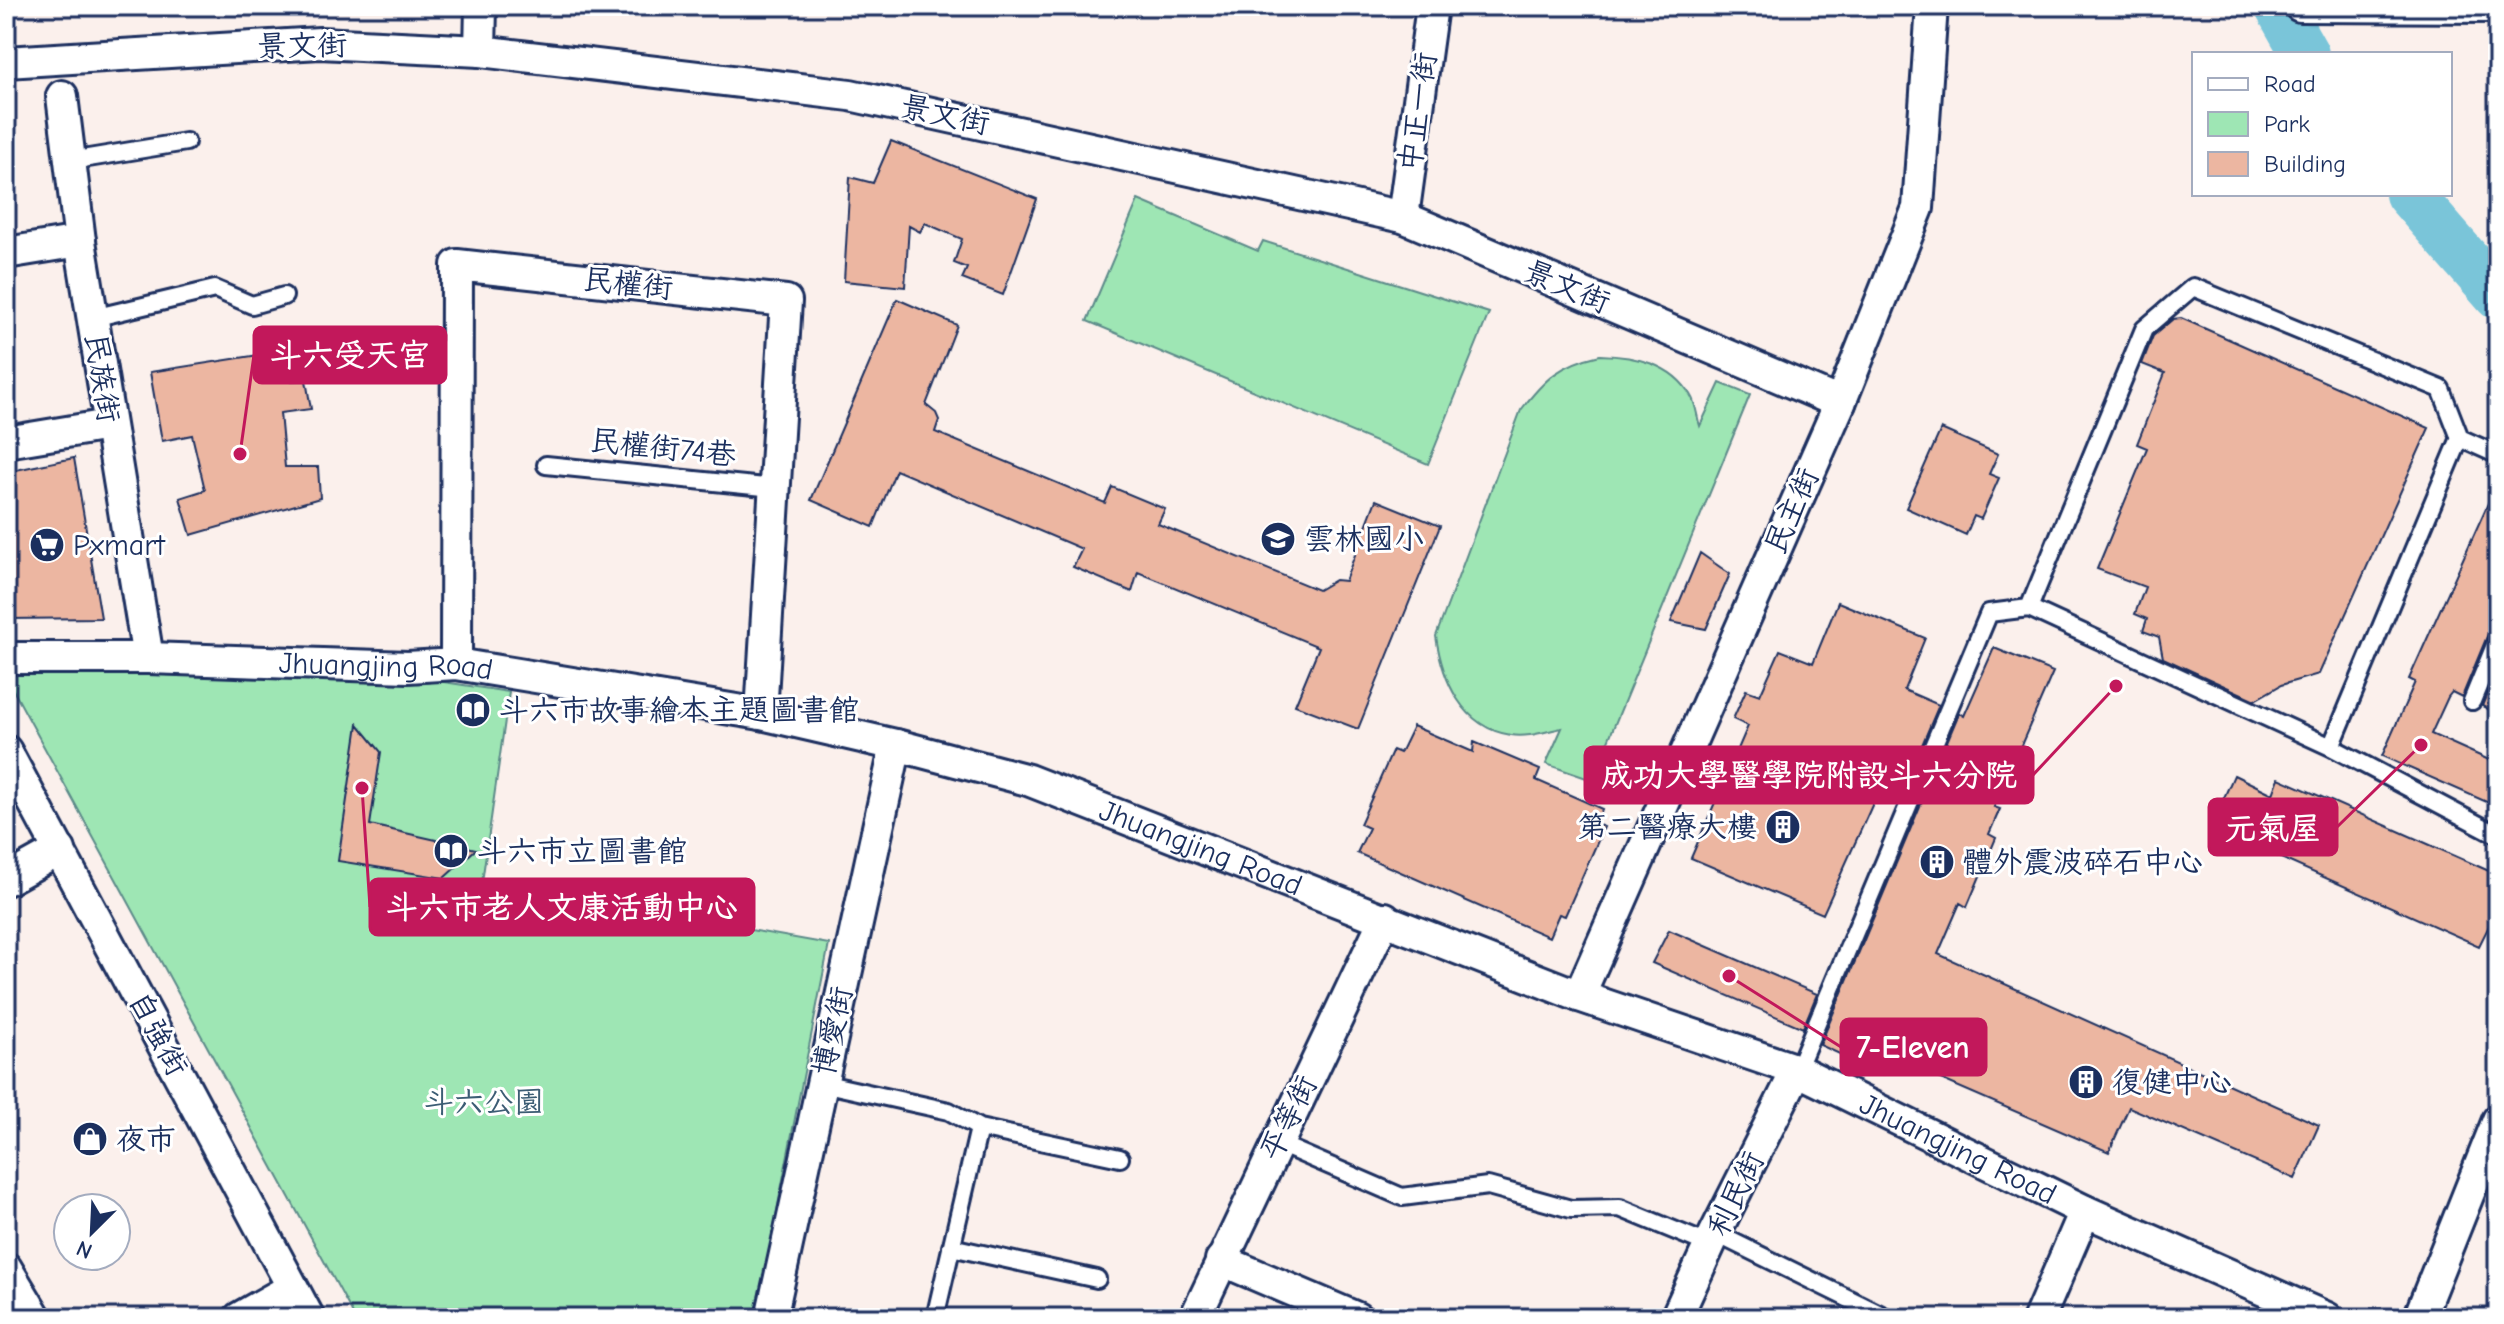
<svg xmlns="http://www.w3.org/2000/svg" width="2504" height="1324" viewBox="0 0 2504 1324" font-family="'Comic Neue','LXGW WenKai TC',sans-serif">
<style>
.green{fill:#9ee6b4;stroke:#5c8a89;stroke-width:2}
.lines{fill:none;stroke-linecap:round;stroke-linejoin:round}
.river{stroke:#7ac5d9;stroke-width:48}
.building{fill:#ecb6a1;stroke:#1b2f5e;stroke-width:2}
.service-casing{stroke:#1b2f5e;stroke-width:22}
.minor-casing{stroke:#1b2f5e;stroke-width:36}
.service{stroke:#fff;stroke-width:16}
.minor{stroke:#fff;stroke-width:30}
.labels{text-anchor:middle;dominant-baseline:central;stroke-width:6;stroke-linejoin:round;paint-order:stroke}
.street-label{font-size:30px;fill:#1b2f5e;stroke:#fff}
.poi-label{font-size:30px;fill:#1b2f5e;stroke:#fff;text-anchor:start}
.park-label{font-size:30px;fill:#3c5d74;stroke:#fff}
.leader{fill:none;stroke:#c2185b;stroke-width:3}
.callout-dot{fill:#c2185b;stroke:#fff;stroke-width:3}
.callout{fill:#c2185b;stroke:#c2185b;stroke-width:3}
.callout-label{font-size:32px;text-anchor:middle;font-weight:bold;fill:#fff}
</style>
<rect width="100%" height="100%" fill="#fbf0ec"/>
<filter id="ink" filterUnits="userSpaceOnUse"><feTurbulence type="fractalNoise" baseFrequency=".0125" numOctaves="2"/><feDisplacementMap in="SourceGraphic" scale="16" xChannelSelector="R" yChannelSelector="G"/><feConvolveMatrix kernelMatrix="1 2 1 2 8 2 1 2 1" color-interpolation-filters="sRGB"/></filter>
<g filter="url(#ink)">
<path class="green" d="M1138 200 1258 251 1263 241 1489 313 1428 464 1087 321Z
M1600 355C1634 356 1672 363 1691 396 1696 404 1697 417 1700 426L1720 383 1750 395 1592 780 1546 764 1562 728C1546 731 1528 738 1511 735 1462 728 1442 679 1436 636L1521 410C1545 378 1561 364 1600 355Z
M6 657 431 680 509 692 482 882 829 944 756 1318H355L6 677Z"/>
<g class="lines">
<path class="river" d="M2278 6 2305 54
M2409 194 2498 296"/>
</g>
<path class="building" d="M891 141 1037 199 1003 295 962 279 967 268 954 263 962 239 925 223 920 232 909 226 905 287 844 281 850 177 873 183Z
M897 299 957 325 926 405 936 413 939 420 935 432 1105 503 1112 487 1165 509 1158 524 1318 590 1335 580 1345 581 1376 500 1440 526 1358 729 1295 705 1319 647 1138 572 1132 592 1073 567 1082 549 896 470 873 527 811 500Z
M2181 318 2429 428 2319 674 2281 685 2255 700 2163 658 2159 637 2143 631 2147 619 2135 614 2145 587 2097 569 2147 448 2137 444 2165 373 2142 364 2153 336 2173 319Z
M277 352 281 381 306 380 311 409 280 413 285 467H318L320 498 191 535 180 498 205 490 192 435 162 441 150 372Z
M1941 429 1998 454 1989 474 1999 478 1981 519 1974 516 1966 535 1906 508Z
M74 458 101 618 6 619V472Z
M2498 481V627L2488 634 2462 697 2452 692 2448 697 2431 734 2498 764V807L2382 756 2415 682 2409 679Z
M1700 553 1730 574 1706 629 1671 622Z
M1838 602 1925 638 1904 690 1939 705 1911 771 1877 757 1861 795 1874 801 1823 914 1691 858 1748 726 1733 719 1746 690 1760 695 1780 650 1813 663Z
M1994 648 2053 672 1994 807 2000 809 1989 834 1996 838 1967 907 1960 903 1938 954 2319 1125 2295 1179 2129 1107 2109 1152 1890 1057 1883 1074 1820 1045 1959 713 1964 716Z
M2498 667V714L2482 706Z
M358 724 381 752 370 825 476 849 444 878 338 861Z
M1413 726 1473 752 1474 742 1540 770 1536 780 1602 809 1596 824 1604 827 1565 916 1559 914 1549 937 1357 853 1369 828 1360 824 1393 750 1400 753Z
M2234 775 2273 794 2279 778 2498 875V908L2479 946 2211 827Z
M1669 930 1817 994 1803 1028 1652 963Z"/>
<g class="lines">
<defs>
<path id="service" d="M70 161 186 142
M93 318 215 289 252 305 284 296
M2460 438 2498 455
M546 465 774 488
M2029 608 2144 329 2193 287 2441 389 2460 438 2331 747
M2472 701 2498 638
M1797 1070 1989 613 2029 608 2331 747 2498 835
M822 1083 949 1111 979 1128 935 1318
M979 1128 1120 1158
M1277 1143 1402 1197 1488 1186 1571 1209 1620 1208 1710 1245
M1715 1233 1888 1318
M951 1247 1097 1279"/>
<g id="minor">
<path d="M2300 6 2498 7"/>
<path d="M480 51 481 6"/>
<path d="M6 62 320 43 480 51 850 95 1403 217 1840 403"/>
<path d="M62 96 80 241 148 658"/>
<path d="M1403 217 1432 6"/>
<path d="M6 253 80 241"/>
<path d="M6 442 109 425"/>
<path id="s1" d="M6 658H148L408 667 456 664 761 714 896 745 1028 780 1579 996 1797 1070 2085 1211 2327 1318"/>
<path d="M456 664 457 265 786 301 761 714"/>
<path d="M6 751 309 1318"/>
<path d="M6 880 60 850"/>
<path d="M1579 996 1840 403 1918 208 1932 6"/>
<path d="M1221 1260 1357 1318"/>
<path d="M6 1268 36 1318"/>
<path d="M239 1318 292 1288"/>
<path d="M771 1318 896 745"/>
<path d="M1195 1318 1385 918"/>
<path d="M1676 1318 1715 1233 1797 1070"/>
<path d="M2039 1318 2085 1211"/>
<path d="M2419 1318 2498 1120"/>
</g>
</defs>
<use href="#service" class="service-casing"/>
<use href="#minor" class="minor-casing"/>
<use href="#service" class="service"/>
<use href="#minor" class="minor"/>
</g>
</g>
<defs>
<symbol id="school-disc" viewBox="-11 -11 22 22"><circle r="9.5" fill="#1b2f5e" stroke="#fff"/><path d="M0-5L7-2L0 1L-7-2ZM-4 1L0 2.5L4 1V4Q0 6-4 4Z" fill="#fff"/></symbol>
<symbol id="supermarket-disc" viewBox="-11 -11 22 22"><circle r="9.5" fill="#1b2f5e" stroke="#fff"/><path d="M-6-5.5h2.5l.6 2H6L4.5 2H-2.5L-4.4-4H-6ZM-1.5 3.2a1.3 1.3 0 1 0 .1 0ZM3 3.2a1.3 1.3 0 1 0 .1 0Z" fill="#fff"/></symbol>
<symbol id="library-disc" viewBox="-11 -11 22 22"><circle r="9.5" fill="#1b2f5e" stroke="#fff"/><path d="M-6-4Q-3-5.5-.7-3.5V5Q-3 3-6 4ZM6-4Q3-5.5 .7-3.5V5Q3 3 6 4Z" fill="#fff"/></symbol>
<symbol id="building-disc" viewBox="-11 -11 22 22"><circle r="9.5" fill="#1b2f5e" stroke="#fff"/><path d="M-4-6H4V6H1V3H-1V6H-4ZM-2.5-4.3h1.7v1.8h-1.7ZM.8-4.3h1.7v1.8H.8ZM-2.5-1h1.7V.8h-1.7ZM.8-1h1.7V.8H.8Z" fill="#fff"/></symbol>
<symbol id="shop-disc" viewBox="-11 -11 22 22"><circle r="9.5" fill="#1b2f5e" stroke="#fff"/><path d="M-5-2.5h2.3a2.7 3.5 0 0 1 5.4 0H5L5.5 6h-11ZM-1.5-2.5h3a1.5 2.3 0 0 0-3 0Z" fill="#fff"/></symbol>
</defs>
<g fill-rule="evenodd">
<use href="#school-disc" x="1258" y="519" width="40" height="40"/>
<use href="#supermarket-disc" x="27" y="525" width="40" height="40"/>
<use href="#library-disc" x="453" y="690" width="40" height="40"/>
<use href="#building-disc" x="1763" y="807" width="40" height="40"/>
<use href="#library-disc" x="431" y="831" width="40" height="40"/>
<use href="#building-disc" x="1917" y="842" width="40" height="40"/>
<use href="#building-disc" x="2066" y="1062" width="40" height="40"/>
<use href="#shop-disc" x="70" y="1119" width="40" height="40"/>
</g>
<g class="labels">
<g class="street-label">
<text transform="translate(302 46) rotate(-1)">景文街</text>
<text transform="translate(1418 112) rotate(-82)">中正一街</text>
<text transform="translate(945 115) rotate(12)">景文街</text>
<text transform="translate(628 284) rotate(6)">民權街</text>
<text transform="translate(1567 287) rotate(23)">景文街</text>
<text transform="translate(102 378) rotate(81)">民族街</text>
<text transform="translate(663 448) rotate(6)">民權街74巷</text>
<text transform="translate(1792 511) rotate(-66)">民主街</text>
<text stroke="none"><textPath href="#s1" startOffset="380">Jhuangjing Road</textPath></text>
<text stroke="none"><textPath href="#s1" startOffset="1220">Jhuangjing Road</textPath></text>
<text transform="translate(833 1031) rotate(-78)">博愛街</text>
<text transform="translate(158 1034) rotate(62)">自強街</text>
<text transform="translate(1289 1118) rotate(-64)">平等街</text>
<text stroke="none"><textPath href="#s1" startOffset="2036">Jhuangjing Road</textPath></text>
<text transform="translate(1736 1194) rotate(-64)">利民街</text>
</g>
<g class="poi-label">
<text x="1304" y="539">雲林國小</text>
<text x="73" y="545">Pxmart</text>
<text x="499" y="710">斗六市故事繪本主題圖書館</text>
<text x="1757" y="827" text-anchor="end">第二醫療大樓</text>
<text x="477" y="851">斗六市立圖書館</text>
<text x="1963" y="862">體外震波碎石中心</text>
<text x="2112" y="1082">復健中心</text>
<text x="116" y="1139">夜市</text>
</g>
<g class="park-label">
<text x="484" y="1102">斗六公園</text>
</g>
</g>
<path class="leader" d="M240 454L254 355M2116 686L2033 775M2421 745L2337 827M362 788L370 907M1729 976L1841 1047"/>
<g class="callout-dot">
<circle cx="240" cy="454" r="8"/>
<circle cx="2116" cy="686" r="8"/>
<circle cx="2421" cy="745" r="8"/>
<circle cx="362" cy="788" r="8"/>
<circle cx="1729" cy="976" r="8"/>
</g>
<g class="callout">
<rect x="254" y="327" width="192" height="56" rx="8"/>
<rect x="1585" y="747" width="448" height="56" rx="8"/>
<rect x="2209" y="799" width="128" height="56" rx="8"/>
<rect x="370" y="879" width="384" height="56" rx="8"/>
<rect x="1841" y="1019" width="145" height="56" rx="8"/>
</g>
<g class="callout-label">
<text x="350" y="366">斗六受天宮</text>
<text x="1809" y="786">成功大學醫學院附設斗六分院</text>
<text x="2273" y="839">元氣屋</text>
<text x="562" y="918">斗六市老人文康活動中心</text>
<text x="1913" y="1058">7-Eleven</text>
</g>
<rect width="2504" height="1324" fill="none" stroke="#fff" stroke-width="32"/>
<rect x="16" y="16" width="2472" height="1292" fill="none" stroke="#1b2f5e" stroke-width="3" filter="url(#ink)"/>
<rect x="2192" y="52" width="260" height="144" fill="#ffffff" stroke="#a4acbf" stroke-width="2"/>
<rect x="2208" y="78" width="40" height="12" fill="#ffffff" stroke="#a4acbf" stroke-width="2"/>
<text x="2264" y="92" font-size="24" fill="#1b2f5e">Road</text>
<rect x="2208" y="112" width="40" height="24" fill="#9ee6b4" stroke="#a4acbf" stroke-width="2"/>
<text x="2264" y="132" font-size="24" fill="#1b2f5e">Park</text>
<rect x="2208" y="152" width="40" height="24" fill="#ecb6a1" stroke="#a4acbf" stroke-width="2"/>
<text x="2264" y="172" font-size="24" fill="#1b2f5e">Building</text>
<g transform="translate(92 1232) rotate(204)"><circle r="38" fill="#ffffff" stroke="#a4acbf" stroke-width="2"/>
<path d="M0-6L14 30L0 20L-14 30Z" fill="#1b2f5e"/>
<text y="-12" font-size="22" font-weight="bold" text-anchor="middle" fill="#1b2f5e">N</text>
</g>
</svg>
